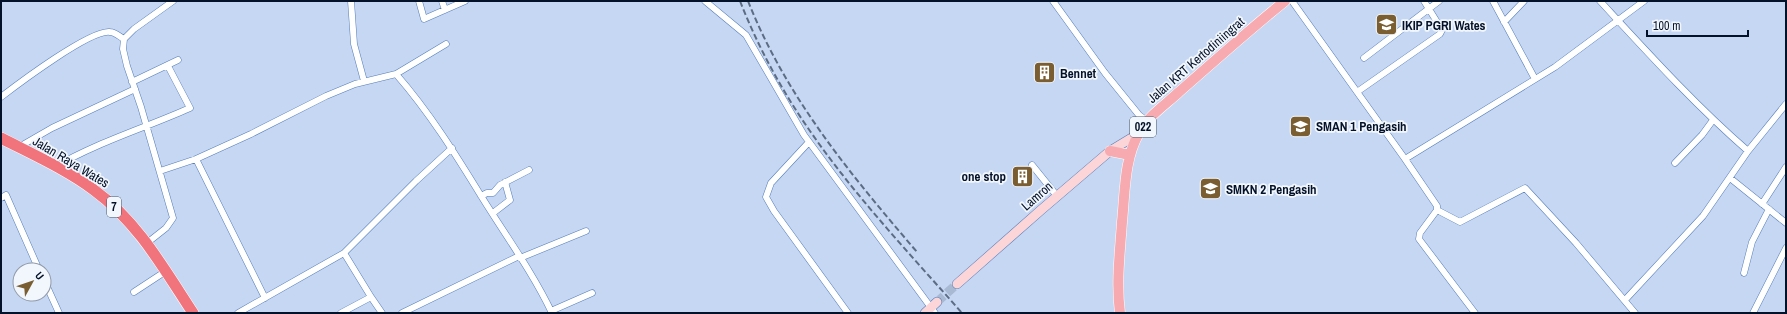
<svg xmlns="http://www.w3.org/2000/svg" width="1787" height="314" viewBox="0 0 1787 314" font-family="'Archivo Narrow',sans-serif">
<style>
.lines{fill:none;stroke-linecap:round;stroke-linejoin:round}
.secondary-tunnel{stroke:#a8b9d4;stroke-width:9;stroke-dasharray:9 4.5;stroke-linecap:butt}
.street-casing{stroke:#547db9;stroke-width:7}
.secondary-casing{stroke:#547db9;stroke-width:10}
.primary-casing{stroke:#fff;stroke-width:11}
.highway-casing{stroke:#fff;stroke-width:12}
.street{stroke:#fff;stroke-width:6}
.secondary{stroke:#fbd5d8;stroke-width:9}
.primary{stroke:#f7abb0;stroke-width:10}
.highway{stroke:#f1737c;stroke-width:11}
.rail{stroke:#5c6c84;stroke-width:2;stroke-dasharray:6 3;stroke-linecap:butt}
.labels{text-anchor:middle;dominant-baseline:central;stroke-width:3.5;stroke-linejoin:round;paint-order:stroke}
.shield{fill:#f2f7fe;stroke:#4b5769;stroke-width:1}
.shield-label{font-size:12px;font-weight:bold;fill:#041229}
.poi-label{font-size:13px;font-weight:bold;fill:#041229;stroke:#f2f7fe;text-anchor:start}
.street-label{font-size:13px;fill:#041229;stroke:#f2f7fe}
</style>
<rect width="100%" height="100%" fill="#c5d7f2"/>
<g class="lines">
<path class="secondary-tunnel" d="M937 302 957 284"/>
<defs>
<path id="street" d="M351 1 354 44 364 81
M419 1 424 19 465 1
M442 1 445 10
M705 1 746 35 804 135 935 313
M1053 1 1105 73 1139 115 1147 121
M1292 1 1405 159 1555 67 1644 1
M1493 1 1535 79
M1600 1C1648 53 1695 105 1748 151
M1504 22 1524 1
M1364 58 1439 1
M396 74C430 113 456 155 483 199 506 236 533 273 552 313
M132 82 178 60
M1357 92 1440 34 1442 30 1424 1
M1 97C18 84 91 29 110 32 115 32 120 37 124 39
M809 142 771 183 766 197 774 211 848 313
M19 147 52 128 135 89
M196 159 265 298
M1405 159 1437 206V210L1420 233 1419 239 1475 313
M1675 163 1702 135 1713 120
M1032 165 1057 196
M55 167C98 142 145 128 190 108L168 66
M160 171 196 159 251 134 326 96 355 84 396 74 446 44
M1730 178 1786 223
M481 196 487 193H493L500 185 529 170
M1 198 6 195 39 270
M1762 204 1786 167
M1437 210 1460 222 1525 188 1576 243 1635 313
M493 213 510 200 505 182
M147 243 166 228 173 218 141 107 127 66 123 49 124 39 134 29 173 1
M344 253 371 297
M520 258 586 231
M1744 273 1752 242 1769 209
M44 280 59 313
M134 292 166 271
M1625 300 1703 216 1748 151 1786 104
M551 311 592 293
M238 313 344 253 416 181 452 148
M341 313 371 297 382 313
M402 313 519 256
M1753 313 1786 248"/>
<path id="secondary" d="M957 284 1041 210 1110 151 1138 134
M925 313 937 302"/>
<path id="primary" d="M1110 151 1130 155
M1120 313C1116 283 1120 252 1122 222 1125 193 1124 159 1139 133 1148 116 1165 105 1179 92 1214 61 1249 30 1285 1"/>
<path id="highway" d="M1 138C32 154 66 169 94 190 138 222 164 269 193 313"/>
</defs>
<use href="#street" class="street-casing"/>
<use href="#secondary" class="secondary-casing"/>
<use href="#primary" class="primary-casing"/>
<use href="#highway" class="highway-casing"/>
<use href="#street" class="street"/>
<use href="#secondary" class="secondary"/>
<use href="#primary" class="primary"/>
<use href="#highway" class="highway"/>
<path class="rail" d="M740 1C758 47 782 91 810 131 855 196 910 254 962 313
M748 1C786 97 851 175 917 252"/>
</g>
<defs>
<symbol id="university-square" viewBox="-11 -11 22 22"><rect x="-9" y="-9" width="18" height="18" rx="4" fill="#7a5e31" stroke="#f2f7fe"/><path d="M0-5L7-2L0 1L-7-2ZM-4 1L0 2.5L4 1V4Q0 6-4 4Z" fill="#fff"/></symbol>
<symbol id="building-square" viewBox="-11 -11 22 22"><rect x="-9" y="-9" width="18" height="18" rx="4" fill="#7a5e31" stroke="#f2f7fe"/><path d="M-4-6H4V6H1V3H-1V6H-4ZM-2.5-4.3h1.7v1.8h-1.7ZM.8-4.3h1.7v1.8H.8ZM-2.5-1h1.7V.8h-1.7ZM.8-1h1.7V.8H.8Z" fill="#fff"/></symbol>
<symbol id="school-square" viewBox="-11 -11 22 22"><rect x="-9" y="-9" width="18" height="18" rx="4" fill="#7a5e31" stroke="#f2f7fe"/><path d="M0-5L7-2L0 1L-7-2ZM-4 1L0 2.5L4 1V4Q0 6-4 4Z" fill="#fff"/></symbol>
</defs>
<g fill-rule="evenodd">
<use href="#university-square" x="1374" y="12" width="25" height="25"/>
<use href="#building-square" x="1032" y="60" width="25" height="25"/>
<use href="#school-square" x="1288" y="114" width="25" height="25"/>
<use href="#building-square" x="1010" y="164" width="25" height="25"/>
<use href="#school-square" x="1198" y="176" width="25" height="25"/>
</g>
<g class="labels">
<g class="shield">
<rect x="1130" y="117" width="26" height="20" rx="3"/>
<rect x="107" y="197" width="14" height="20" rx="3"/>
</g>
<g class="shield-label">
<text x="1143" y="127">022</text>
<text x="114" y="207">7</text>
</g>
<g class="poi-label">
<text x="1402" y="25">IKIP PGRI Wates</text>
<text x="1060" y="73">Bennet</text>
<text x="1316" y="126">SMAN 1 Pengasih</text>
<text x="1006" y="176" text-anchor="end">one stop</text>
<text x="1226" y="189">SMKN 2 Pengasih</text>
</g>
<g class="street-label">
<text transform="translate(1196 60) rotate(-41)">Jalan KRT Kertodiniingrat</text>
<text transform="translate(71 162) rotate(31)">Jalan Raya Wates</text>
<text transform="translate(1037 196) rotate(-41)">Lamron</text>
</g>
</g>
<rect width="1787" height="314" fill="none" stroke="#041229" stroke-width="4"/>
<g transform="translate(32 282) rotate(50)"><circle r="19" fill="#f2f7fe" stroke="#939ba9"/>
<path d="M0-3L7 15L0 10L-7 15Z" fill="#7a5e31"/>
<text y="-6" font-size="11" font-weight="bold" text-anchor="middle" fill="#041229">U</text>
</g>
<path d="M1647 30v6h101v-6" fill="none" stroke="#041229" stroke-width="2"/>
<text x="1653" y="30" font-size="12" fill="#041229" stroke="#f2f7fe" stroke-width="3" paint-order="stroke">100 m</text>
</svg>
